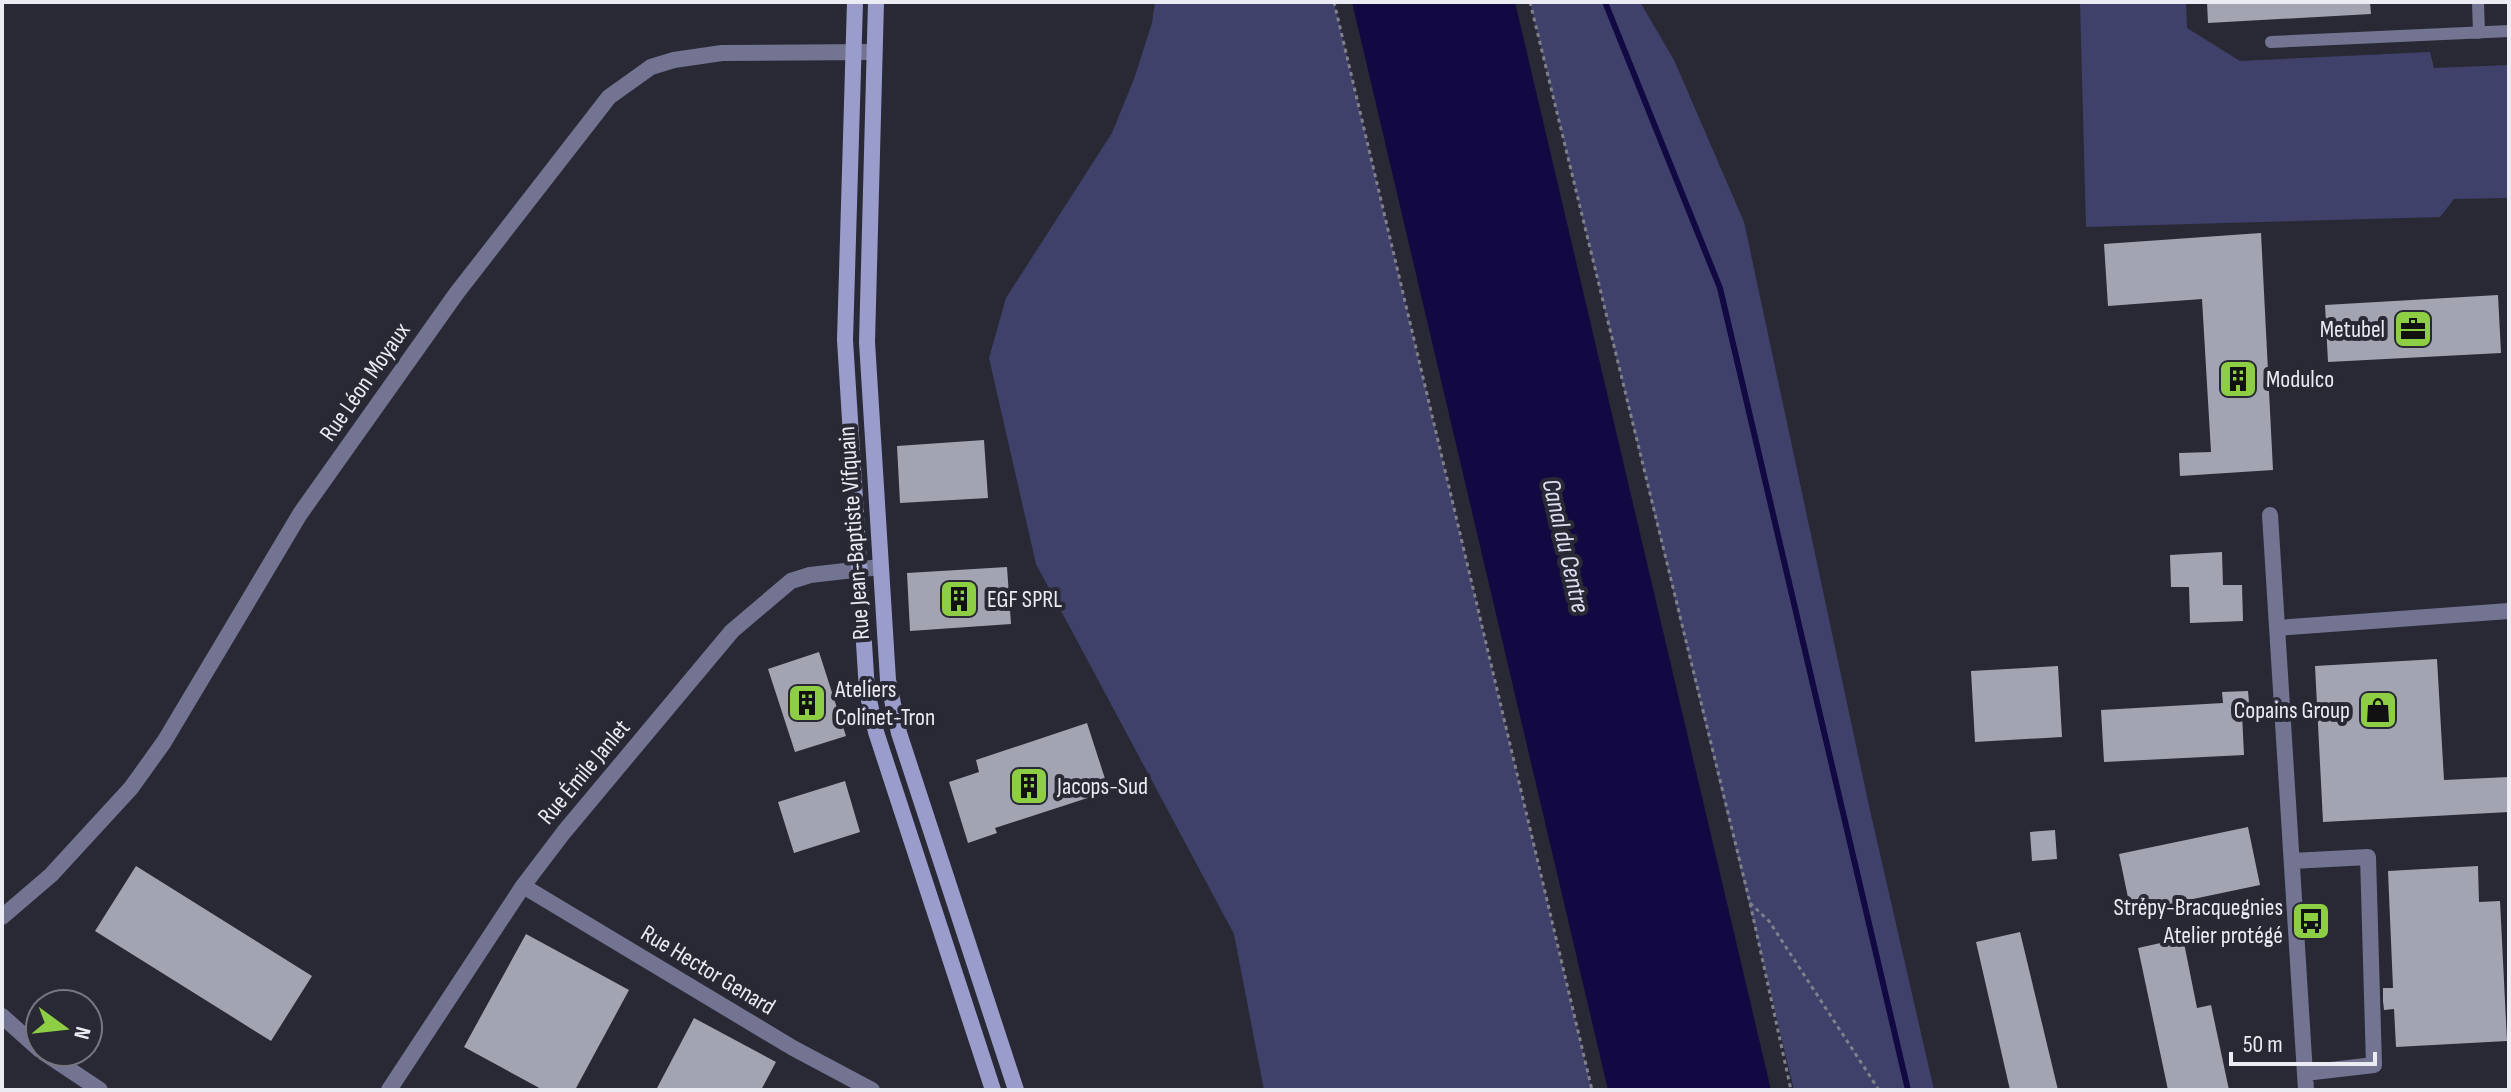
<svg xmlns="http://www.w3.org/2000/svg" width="2511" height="1092" viewBox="0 0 2511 1092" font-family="'Sofia Sans Condensed',sans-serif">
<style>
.green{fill:#40416b}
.water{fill:#130942}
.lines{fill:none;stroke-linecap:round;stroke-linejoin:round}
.stream{stroke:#130942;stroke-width:6}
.building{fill:#a3a4b2}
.path{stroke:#7f8089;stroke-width:3;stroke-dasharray:4 4;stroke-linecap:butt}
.lane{stroke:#727491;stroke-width:12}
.street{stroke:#727491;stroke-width:16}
.secondary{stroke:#9a9dcc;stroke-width:16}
.labels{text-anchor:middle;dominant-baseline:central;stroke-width:8;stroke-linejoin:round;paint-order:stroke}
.poi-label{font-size:24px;fill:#ebecf3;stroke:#282934;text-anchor:start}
.street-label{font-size:24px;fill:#ebecf3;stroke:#282934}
.water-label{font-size:26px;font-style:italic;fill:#dee0f2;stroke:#282934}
</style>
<rect width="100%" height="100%" fill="#282934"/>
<path class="green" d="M1155 2H1334L1592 1090H1264L1234 934 1036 564 989 358 1006 298 1112 133 1134 79 1152 23Z
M1530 2H1640L1674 60 1744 222 1869 806 1934 1090H1794Z
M2080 2H2186L2187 28 2240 61 2430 52 2434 68 2509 65V198L2454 199 2440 217 2086 227Z"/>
<path class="water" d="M1352 2H1515L1771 1090H1608Z"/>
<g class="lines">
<path class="stream" d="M1605 2 1720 288 1908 1090"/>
</g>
<path class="building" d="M2207 2H2370L2371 14 2208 23Z
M2261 233 2273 470 2180 476 2179 453 2211 452 2202 299 2108 306 2104 244Z
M2498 295 2501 353 2328 362 2325 305Z
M984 440 988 498 900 503 897 446Z
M2222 552 2223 585H2242L2243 621 2190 623 2189 587H2171L2170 555Z
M1007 567 1011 624 910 631 907 573Z
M819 652 846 736 795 752 768 669Z
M2437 659 2444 780 2509 777V812L2323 822 2315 666Z
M2058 666 2062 737 1975 742 1971 671Z
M2248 691 2250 714H2242L2244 755 2104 762 2101 710 2223 703 2222 692Z
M1087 723 1109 791 995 828 997 833 968 843 949 782 979 772 976 760Z
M845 781 860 832 794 853 778 802Z
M2248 827 2260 885 2131 912 2119 854Z
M2055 830 2057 859 2032 861 2030 832Z
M136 866 312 976 271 1041 95 931Z
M2478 866 2479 902 2500 901 2507 1041 2396 1047 2394 1009 2384 1010 2383 1001V988H2393L2388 871Z
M2020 932 2058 1090H2010L1976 942Z
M526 934 629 990 575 1090H543L464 1047Z
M2183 938 2197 1008 2211 1005 2229 1090H2168L2138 948Z
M694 1018 776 1062 761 1090H656Z"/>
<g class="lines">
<path class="path" d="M1334 2 1592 1090
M1530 2 1750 903 1791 1090
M1750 903 1769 921 1879 1090"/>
<path class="lane" d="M2478 2 2479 33
M2271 42 2509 31"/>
<path class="street" d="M2270 515 2306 1090
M2277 628 2509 611
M2292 861 2368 857 2374 1065 2305 1073
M523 886 793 1048 872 1090
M2 917 51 875 131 788 164 742 300 514 456 294 609 97 651 67 674 60 722 53 874 52
M2 1016 40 1050
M43 1052 100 1090
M389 1090 523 886 564 832 732 631 791 581 810 575 880 567"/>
<path class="secondary" d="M855 2 845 340 867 691 876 732 993 1090
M876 2 867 342 888 680 899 733 1016 1090"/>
</g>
<defs>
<symbol id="office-square" viewBox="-11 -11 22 22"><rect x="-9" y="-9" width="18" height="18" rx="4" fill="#8dce44" stroke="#282934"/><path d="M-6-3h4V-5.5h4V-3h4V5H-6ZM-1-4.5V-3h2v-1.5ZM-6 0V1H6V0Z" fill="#111"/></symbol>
<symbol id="building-square" viewBox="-11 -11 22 22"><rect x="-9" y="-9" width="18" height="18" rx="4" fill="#8dce44" stroke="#282934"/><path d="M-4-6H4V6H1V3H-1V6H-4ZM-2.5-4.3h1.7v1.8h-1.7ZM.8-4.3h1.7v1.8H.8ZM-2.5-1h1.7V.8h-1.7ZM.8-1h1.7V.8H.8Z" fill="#111"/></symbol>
<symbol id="shop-square" viewBox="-11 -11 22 22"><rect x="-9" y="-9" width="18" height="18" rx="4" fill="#8dce44" stroke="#282934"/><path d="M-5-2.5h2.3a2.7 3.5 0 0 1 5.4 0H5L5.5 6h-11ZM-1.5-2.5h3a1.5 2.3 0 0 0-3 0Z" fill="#111"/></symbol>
<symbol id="bus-square" viewBox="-11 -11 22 22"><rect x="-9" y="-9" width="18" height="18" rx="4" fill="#8dce44" stroke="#282934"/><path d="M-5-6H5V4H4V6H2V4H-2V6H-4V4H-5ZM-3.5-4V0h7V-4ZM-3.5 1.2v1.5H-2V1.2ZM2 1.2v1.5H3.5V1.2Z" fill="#111"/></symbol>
</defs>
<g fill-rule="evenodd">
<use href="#office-square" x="2391" y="307" width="44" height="44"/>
<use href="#building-square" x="2216" y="357" width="44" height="44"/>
<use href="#building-square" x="937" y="577" width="44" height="44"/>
<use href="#building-square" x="785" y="681" width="44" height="44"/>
<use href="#shop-square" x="2356" y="688" width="44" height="44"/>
<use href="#building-square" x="1007" y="764" width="44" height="44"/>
<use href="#bus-square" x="2289" y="899" width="44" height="44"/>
</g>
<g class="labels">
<g class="poi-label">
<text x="2385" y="329" text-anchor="end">Metubel</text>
<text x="2266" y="379">Modulco</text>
<text x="987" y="599">EGF SPRL</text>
<text x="835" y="689">Ateliers<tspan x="835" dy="28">Colinet-Tron</tspan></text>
<text x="2350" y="710" text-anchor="end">Copains Group</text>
<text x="1057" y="786">Jacops-Sud</text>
<text x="2283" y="907" text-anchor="end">Strépy-Bracquegnies<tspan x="2283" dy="28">Atelier protégé</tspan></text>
</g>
<g class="street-label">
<text transform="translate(365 382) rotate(-55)">Rue Léon Moyaux</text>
<text transform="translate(854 533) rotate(-94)">Rue Jean-Baptiste Vifquain</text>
<text transform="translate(584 772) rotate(-50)">Rue Émile Janlet</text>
<text transform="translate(708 970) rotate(31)">Rue Hector Genard</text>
</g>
<g class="water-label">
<text transform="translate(1565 546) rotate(77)">Canal du Centre</text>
</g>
</g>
<rect width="2511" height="1092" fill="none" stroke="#ebecf3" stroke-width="8"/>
<g transform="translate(64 1028) rotate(105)"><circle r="38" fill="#282934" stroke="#767780" stroke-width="2"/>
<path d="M0-6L14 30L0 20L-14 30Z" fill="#8dce44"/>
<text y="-12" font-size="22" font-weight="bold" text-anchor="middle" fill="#ebecf3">N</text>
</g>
<path d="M2231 1052v12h144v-12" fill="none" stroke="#ebecf3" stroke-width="4"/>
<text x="2243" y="1052" font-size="24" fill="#ebecf3" stroke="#282934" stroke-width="6" paint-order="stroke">50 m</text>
</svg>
